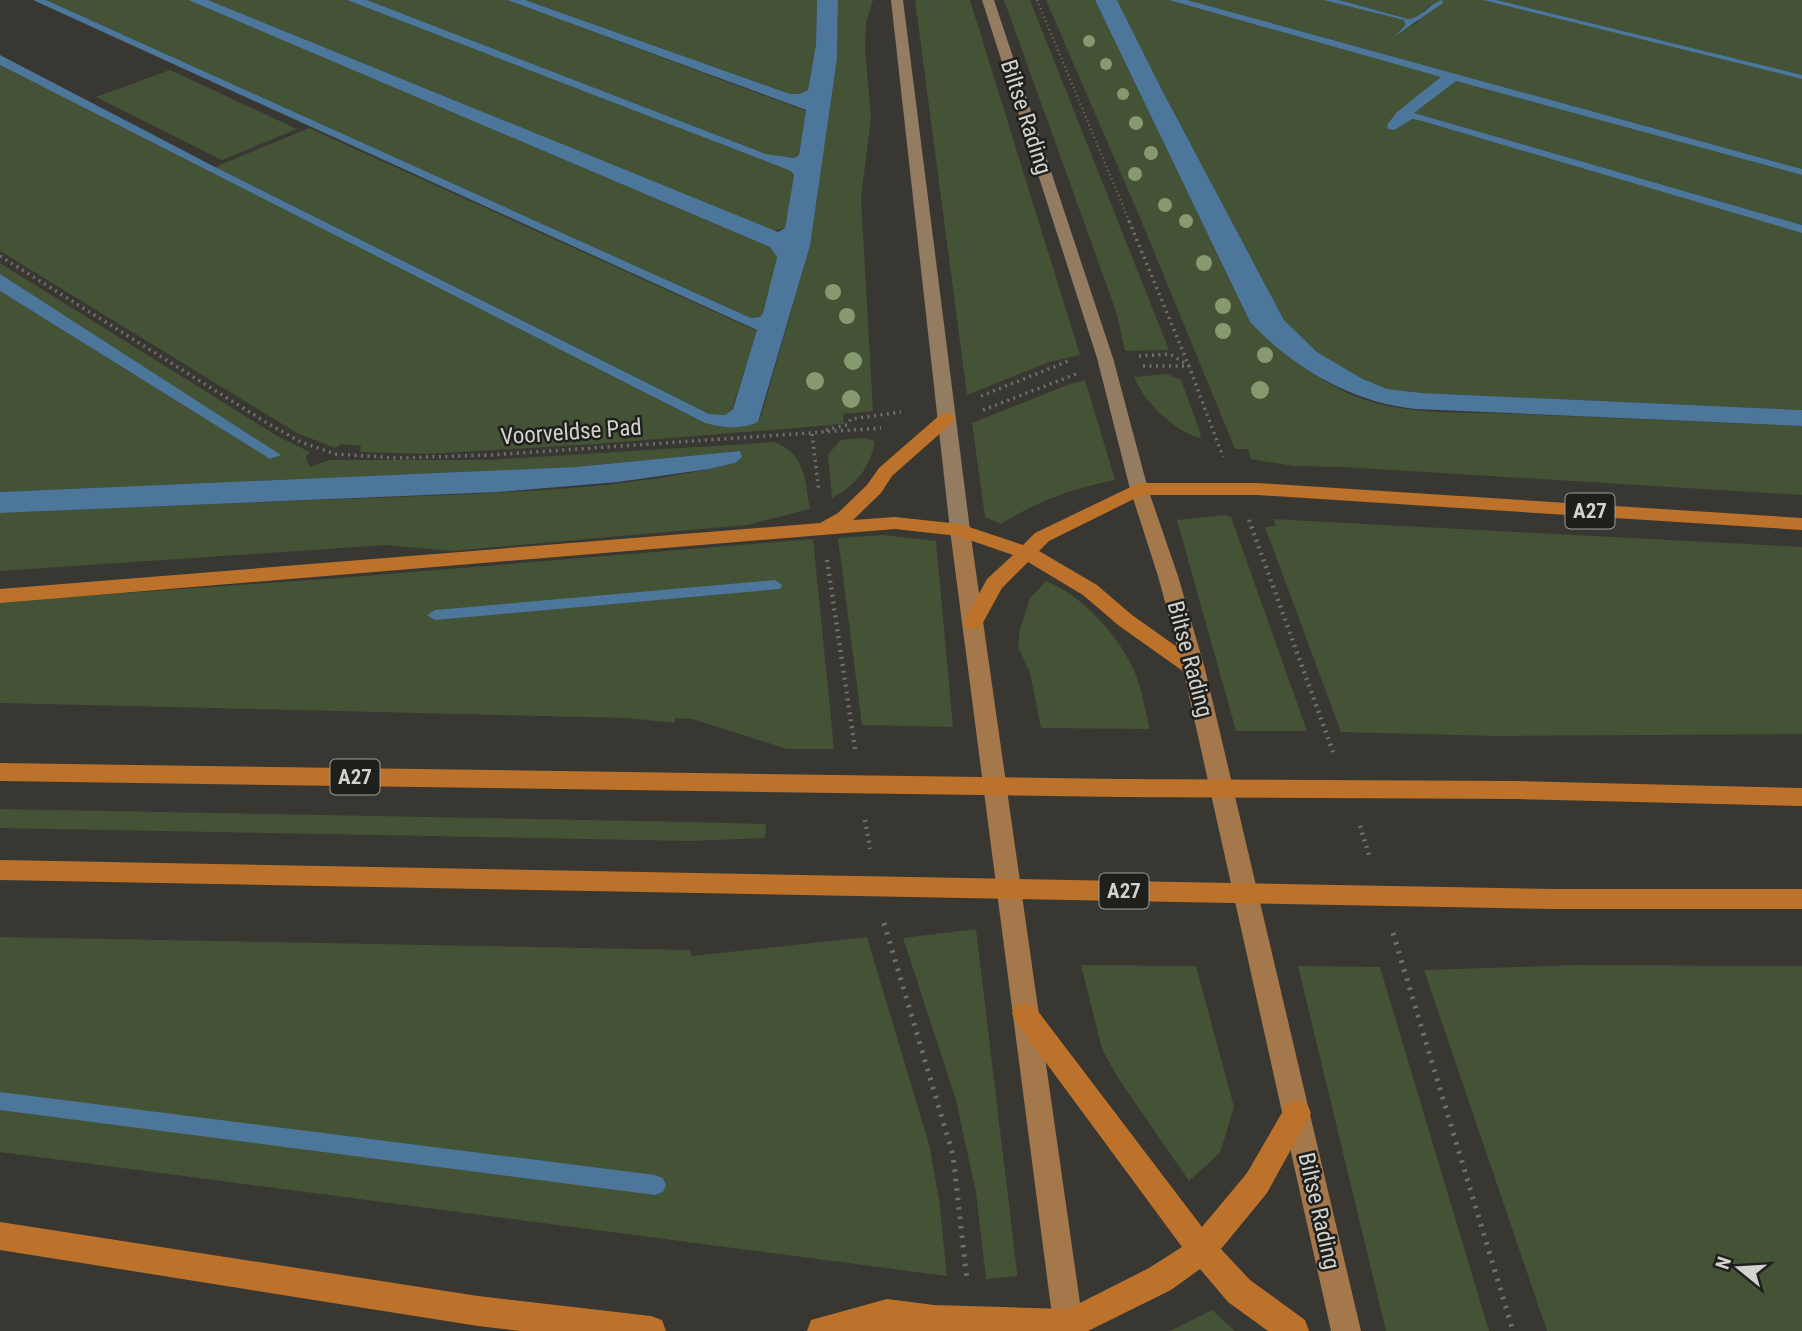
<svg xmlns="http://www.w3.org/2000/svg" width="1802" height="1331" viewBox="0 0 1802 1331" font-family="'Roboto Condensed',sans-serif">
<style>
.green{fill:#445235}
.water{fill:#4c769a}
.lines{fill:none;stroke-linecap:round;stroke-linejoin:round}
.stream{fill:#4c769a;fill-rule:evenodd}
.path-far3{stroke:#716f6b;stroke-width:2.5;stroke-dasharray:1 3.5;stroke-linecap:butt}
.path-far2{stroke:#716f6b;stroke-width:3.5;stroke-dasharray:2 4.5;stroke-linecap:butt}
.path-far1{stroke:#716f6b;stroke-width:4.5;stroke-dasharray:2 5;stroke-linecap:butt}
.path{stroke:#716f6b;stroke-width:5;stroke-dasharray:2.5 7;stroke-linecap:butt}
.secondary{fill:#947c63;fill-rule:evenodd}
.primary{fill:#a5784b;fill-rule:evenodd}
.motorway{fill:#bc722b;fill-rule:evenodd}
.tree{fill:#86996f}
.labels{text-anchor:middle;dominant-baseline:central;stroke-width:5;stroke-linejoin:round;paint-order:stroke}
.shield{fill:#1f1f1c;stroke:#9d9c99;stroke-width:2}
.shield-label{font-size:21px;font-weight:bold;fill:#d3d2cf}
.street-label{font-size:23px;fill:#d3d2cf;stroke:#1f1f1c}
</style>
<rect width="100%" height="100%" fill="#393732"/>
<path class="green" d="M46 0H188L770 247 777 257 763 313 760 317 751 318Z
M208 0H347L791 171 794 175 785 228 774 231Z
M367 0H507L806 111 799 155 794 158 766 154Z
M525 0H817L816 44 808 90 800 94H790Z
M838 0H873L866 24 865 48 871 118 861 198 873 411 843 414 844 424 597 444 427 454 362 452 360 451 361 446 341 444 335 448 297 433 0 251V65L705 423C722 428 741 430 758 422L761 416 810 246 837 59Z
M915 0H970L1080 355 1049 362 967 395Z
M1004 0H1030L1169 350 1125 351 1116 311Z
M1046 0H1095L1250 322C1277 351 1325 386 1363 399 1412 416 1470 412 1521 414 1615 418 1708 422 1802 426V495L1343 467 1294 466 1251 459 1248 449H1235L1141 220Z
M1117 0H1169L1442 77 1397 112 1395 130 1412 119 1422 121 1802 233V410L1422 393 1387 389 1361 378 1317 352 1284 320 1163 92Z
M1187 0H1323L1404 20 1405 25 1397 32 1417 23 1432 3 1417 18 1408 19 1339 0H1483L1802 79V169Z
M1497 0H1802V75Z
M170 70 297 129 222 160 96 97Z
M1456 81 1802 175V225L1414 113Z
M309 128 757 331 732 409 725 415 709 414 215 167Z
M0 263 279 437 310 452 306 457 310 467 329 460H490L775 442C807 457 804 477 810 509L747 525 451 551 386 545 0 571V513C133 507 265 502 398 497 509 492 626 490 735 463L740 451 575 467 0 492V291L270 459H275L0 274Z
M1167 374 1181 380 1201 435 1199 438C1172 429 1145 403 1134 377Z
M1085 380 1115 480C1074 488 1037 501 1001 524L985 517 972 423 1067 385Z
M865 438 875 441C870 468 856 485 832 498L828 455 840 440Z
M1225 515 1231 517 1307 731H1236L1177 520Z
M1273 519 1802 547V734L1495 736 1341 732 1265 527 1276 526Z
M882 535 936 541 953 727 862 725 838 538Z
M813 539 834 749H787L692 719 675 718V723L628 718 0 703V602L338 578Z
M1046 581C1082 595 1118 635 1134 670 1142 688 1145 710 1150 729L1041 728 1030 673 1018 647 1020 629 1030 598Z
M0 809 690 822 766 824 765 838 690 841 0 828Z
M976 929 1017 1272V1276L986 1279 976 1193 956 1100 903 938Z
M0 937 690 950 692 956 867 937 929 1144 939 1199 947 1276 0 1152Z
M1081 965 1196 966 1234 1107 1220 1153 1189 1181 1118 1078 1102 1049Z
M1578 965 1802 966V1331H1547L1424 970Z
M1298 966 1380 967 1489 1331H1386Z
M1212 1310 1235 1331H1170Z"/>
<path class="water" d="M33 0H46L751 318 760 317 763 313 777 257 770 247 188 0H208L778 232 785 228 794 175 791 171 347 0H367L766 154 794 158 799 155 806 110 507 0H525L790 94H800L808 90 816 44 817 0H838L837 59 810 246 758 422C741 430 722 428 705 423L0 65V55L215 167 709 414 725 415 733 409 757 330Z
M1095 0H1117L1163 92 1284 320 1317 352 1361 378 1387 389 1422 393 1802 410V426L1416 409C1353 403 1293 368 1250 322Z
M1169 0H1187L1802 169V175L1456 81 1414 113 1802 225V233L1422 121 1412 119 1395 130 1388 129 1387 125 1397 112 1441 77Z
M1323 0H1339L1408 19C1422 18 1429 4 1442 0L1443 3 1395 36 1405 25 1404 20Z
M1483 0H1497L1802 75V79Z
M0 274 281 455 270 459 0 291Z
M740 451 742 457 735 463 709 469 618 482 499 492 0 513V492L575 467Z"/>
<g class="lines">
<path class="stream" d="M775 580 782 585 780 589 435 620 427 615 435 610Z
M0 1092 655 1175 663 1178 666 1185 663 1192 655 1195 0 1110Z"/>
<path class="path-far3" d="M1037 0 1130 223"/>
<path class="path-far2" d="M1129 221 1189 366 1223 457
M0 256 267 423 301 442 335 454 396 458 491 455 881 428
M1139 356 1170 354 1189 366
M1143 366H1189
M981 396 1071 360
M983 410 1076 374
M826 430 847 425 851 419 901 412
M812 434 819 492"/>
<path class="path-far1" d="M1249 520 1333 752
M827 560 855 749
M865 820 870 849
M1360 826 1370 858"/>
<path class="path" d="M884 923 953 1155 967 1281
M1393 933 1513 1331"/>
<path class="secondary" d="M891 0H903L970 530 967 534H953L950 530Z
M982 0H994L1113 358 1148 489 1146 493 1139 495 1130 489 1097 358Z"/>
<path class="primary" d="M1139 483 1148 489 1178 576 1205 669 1361 1331H1331L1183 669 1158 576 1130 489Z
M960 524 967 526 970 530 1084 1331H1054L950 530 953 526Z"/>
<path class="motorway" d="M947 413 953 414 956 418 953 422 892 476 881 493 853 520 895 517 960 524 1023 545 1035 533 1139 483H1257L1802 518V530L1257 495H1142L1049 541 1039 551 1097 585 1132 615 1201 664 1205 669 1201 674 1194 676 1187 674 1118 625 1083 595 1028 562 1002 588 980 628H966L963 623 987 579 1013 555 958 536 895 529 0 603V589L820 523 838 513 867 485 879 468 941 414Z
M0 763 1119 779 1515 781 1802 788V806L1515 799 1119 797 0 781Z
M0 860 1554 889H1802V909H1554L0 880Z
M1025 1003 1034 1006 1202 1227 1247 1173 1287 1104 1297 1100 1307 1104 1311 1113 1267 1193 1221 1249 1250 1280 1305 1320 1309 1331H1268L1228 1302 1200 1269 1171 1290 1088 1331H807L811 1320 887 1299 934 1305 1068 1309 1149 1268 1182 1247 1016 1022 1012 1014 1016 1006Z
M0 1222 478 1296 651 1316 662 1320 666 1331H520L478 1326 0 1250Z"/>
</g>
<g class="tree">
<circle cx="1089" cy="41" r="6"/>
<circle cx="1106" cy="64" r="6"/>
<circle cx="1123" cy="94" r="6"/>
<circle cx="1136" cy="123" r="7"/>
<circle cx="1151" cy="153" r="7"/>
<circle cx="1135" cy="174" r="7"/>
<circle cx="1165" cy="205" r="7"/>
<circle cx="1186" cy="221" r="7"/>
<circle cx="1204" cy="263" r="8"/>
<circle cx="833" cy="292" r="8"/>
<circle cx="1223" cy="306" r="8"/>
<circle cx="847" cy="316" r="8"/>
<circle cx="1223" cy="331" r="8"/>
<circle cx="1265" cy="355" r="8"/>
<circle cx="853" cy="361" r="9"/>
<circle cx="815" cy="381" r="9"/>
<circle cx="1260" cy="390" r="9"/>
<circle cx="851" cy="399" r="9"/>
</g>
<g class="labels">
<g class="shield">
<rect x="1565.5" y="493.5" width="49" height="35" rx="5"/>
<rect x="330.5" y="759.5" width="49" height="35" rx="5"/>
<rect x="1099.5" y="873.5" width="49" height="35" rx="5"/>
</g>
<g class="shield-label">
<text x="1590" y="511">A27</text>
<text x="355" y="777">A27</text>
<text x="1124" y="891">A27</text>
</g>
<g class="street-label">
<text transform="translate(1026 117) rotate(72)">Biltse Rading</text>
<text transform="translate(571 432) rotate(-4)">Voorveldse Pad</text>
<text transform="translate(1190 659) rotate(75)">Biltse Rading</text>
<text transform="translate(1319 1211) rotate(77)">Biltse Rading</text>
</g>
</g>
<g transform="translate(1739 1268) rotate(288)" stroke="#1f1f1c" stroke-width="5" paint-order="stroke">
<path d="M0-5L12 26L0 18L-12 26Z" fill="#d3d2cf"/>
<text y="-10" font-size="19" font-weight="bold" text-anchor="middle" fill="#d3d2cf">N</text>
</g>
</svg>
